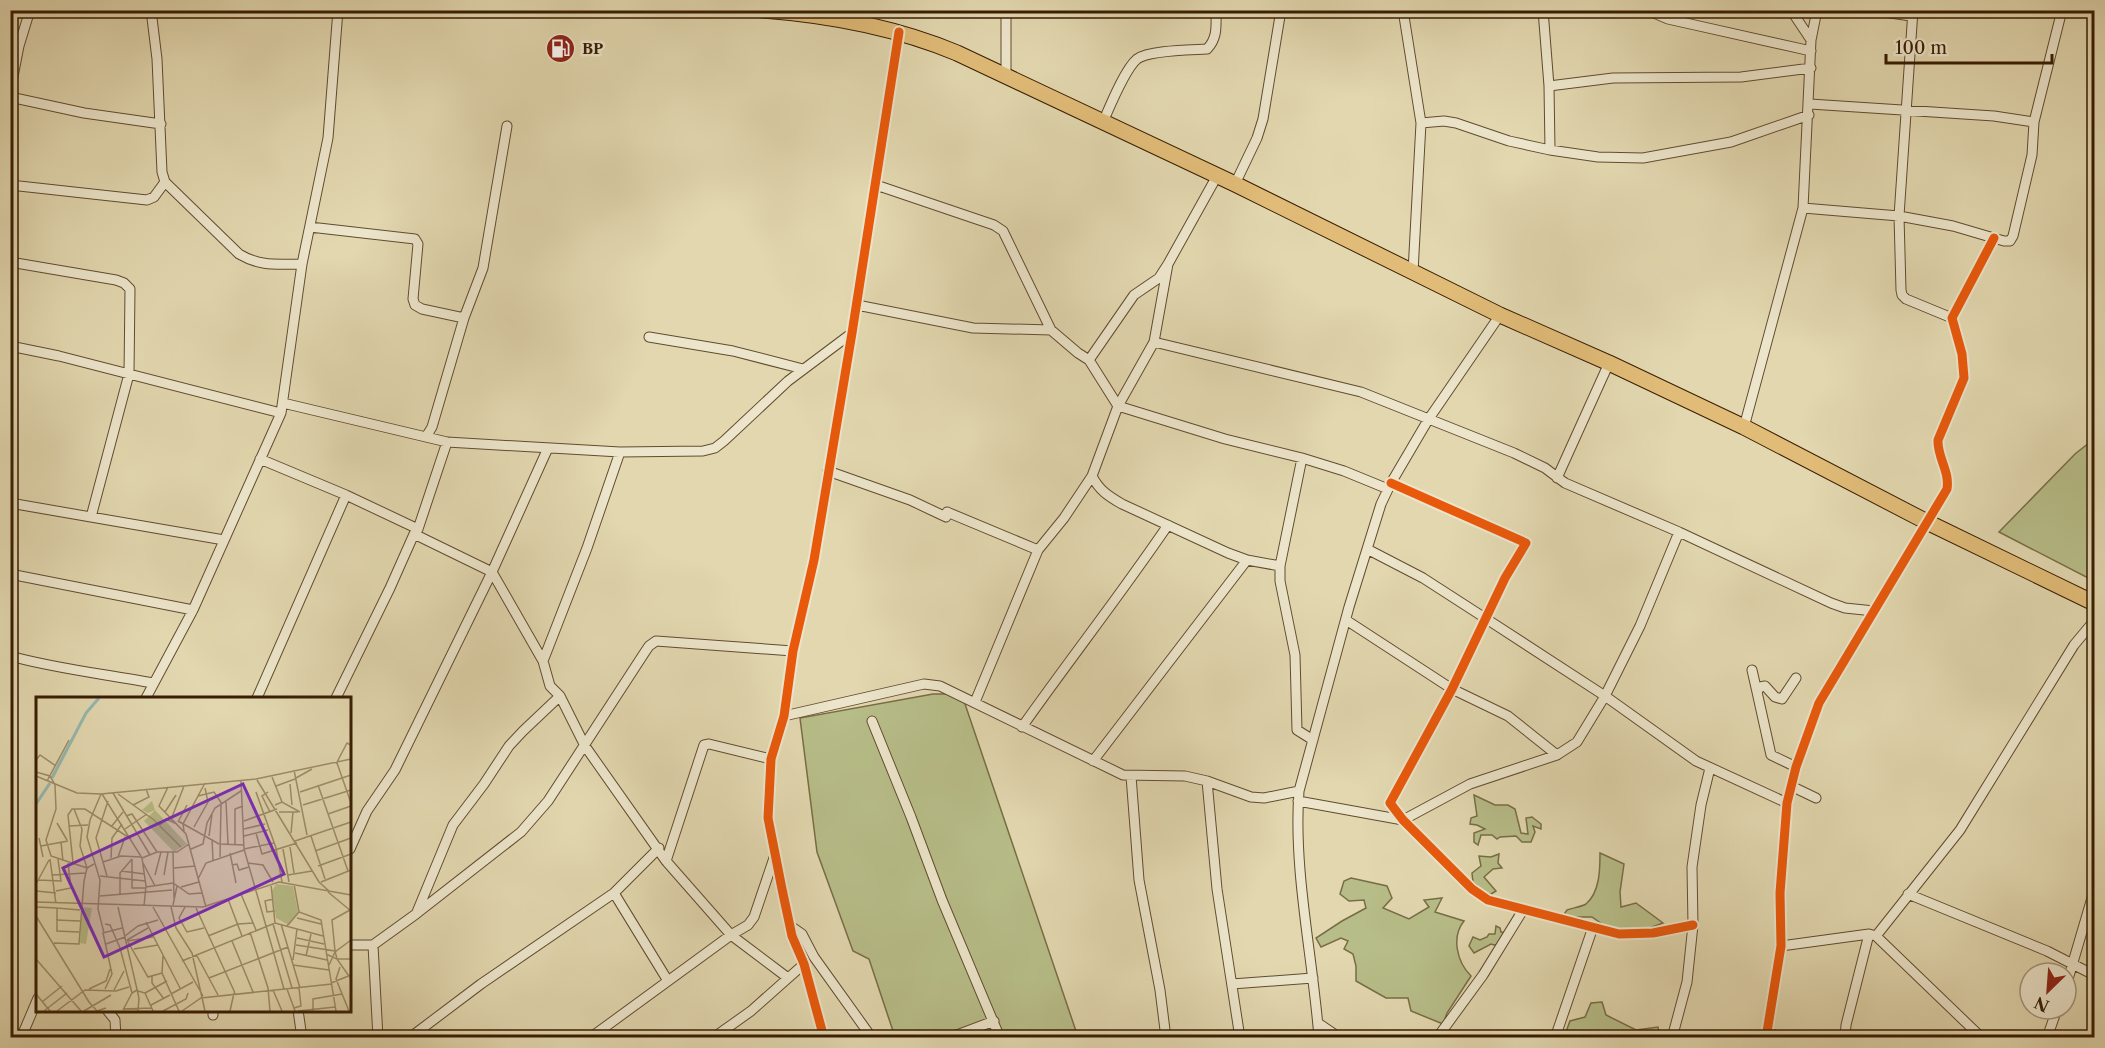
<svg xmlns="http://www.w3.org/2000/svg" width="2105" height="1048" viewBox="0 0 2105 1048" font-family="'Libre Caslon Text',serif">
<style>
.green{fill:#b7bd88;stroke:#786d46;stroke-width:1.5}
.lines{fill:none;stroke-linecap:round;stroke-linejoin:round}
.minor-casing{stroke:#624c2e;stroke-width:11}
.trunk-casing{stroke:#381d03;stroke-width:17}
.minor{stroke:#ece5cb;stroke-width:9}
.trunk{stroke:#e1bc78;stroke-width:15}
.cycleway-casing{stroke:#ece5cb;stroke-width:13}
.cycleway{stroke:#e8590c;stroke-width:9}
.labels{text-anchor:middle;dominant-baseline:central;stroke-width:5;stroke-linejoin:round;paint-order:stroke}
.poi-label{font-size:15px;font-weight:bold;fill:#381d03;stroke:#ece5cb;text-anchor:start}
.inset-river{fill:none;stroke:#95b8b0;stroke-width:3}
.inset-road{fill:none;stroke:#9e8d6a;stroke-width:1.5}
.view{fill:#7b2cbf;fill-opacity:0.15;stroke:#7b2cbf;stroke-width:3}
.inset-edge{fill:none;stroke:#381d03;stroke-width:3}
</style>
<rect width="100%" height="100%" fill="#e2d7af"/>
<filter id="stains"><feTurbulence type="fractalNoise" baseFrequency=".00333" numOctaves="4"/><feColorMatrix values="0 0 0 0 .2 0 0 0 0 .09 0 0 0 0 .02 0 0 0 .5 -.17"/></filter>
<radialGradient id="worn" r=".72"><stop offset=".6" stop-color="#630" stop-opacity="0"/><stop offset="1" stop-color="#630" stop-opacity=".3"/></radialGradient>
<path class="green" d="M2094 439V581L1999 532 2075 454Z
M933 694H952L964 701 1078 1037H895L869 959 853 951 817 852 800 718Z
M1474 795 1495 805H1508L1515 809 1521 833 1528 834 1526 818 1532 817 1541 824V829L1533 826 1535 832 1531 842H1522L1516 836 1500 837 1497 839 1492 835H1481L1478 845 1474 842V833L1485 829 1477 825 1470 824 1471 818 1477 816Z
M1600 853 1624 864 1620 892 1621 907 1636 903 1663 923 1642 931H1612L1592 917H1562L1567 910C1572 908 1581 907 1586 904 1600 892 1600 869 1600 853Z
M1499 854 1498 863 1502 868 1493 869 1484 877 1496 891 1488 896 1473 882 1472 873 1481 866 1479 856 1491 857Z
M1351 878 1387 886 1392 898 1383 908 1409 919 1429 907 1424 900 1442 898 1435 912 1464 921C1451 937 1457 962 1471 976L1447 1013 1443 1024 1411 1011 1408 998H1386L1356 981V966L1353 954 1344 949 1348 941 1341 938 1321 947 1316 938 1342 921 1366 908 1364 900 1349 901 1340 894 1344 881Z
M1496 926 1500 928 1501 932 1506 933 1500 944 1494 945 1491 944 1474 953 1469 946 1473 937 1480 940 1487 937 1489 934H1495Z
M1602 1002 1606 1015 1636 1030 1658 1027 1660 1037H1564L1570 1021 1585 1017 1591 1003Z"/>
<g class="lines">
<defs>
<path id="minor" d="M151 10 157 59 162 172 165 182 239 254C261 267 277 264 302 264
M1403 10 1421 123 1413 272
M1543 10 1549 86 1550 150
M1647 10 1668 19 1811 51
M1793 10 1795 16 1811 40
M1870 10 1911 16
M1913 10 1899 216 1901 290 1902 295 1906 299 1952 318
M1006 76V10
M1549 86 1613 78 1741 77 1811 68
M10 92 19 46 30 10
M10 97 84 113 161 124
M1810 104 1994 116 2034 122
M1103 122C1110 106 1125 69 1137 59 1149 50 1191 50 1207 49 1218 38 1216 25 1216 10
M1421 123 1444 121 1456 123 1509 141 1550 150 1598 157 1643 158 1731 142 1809 115
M1235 184 1257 138 1263 119 1281 10
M10 185 147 200 154 197 165 182
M876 185 994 225 1003 231 1051 330 1078 353 1089 360 1118 406 1225 439 1302 458 1344 471 1388 489
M1803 208 1899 216 1953 226 2004 241H2010L2013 236 2032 155 2034 122 2062 10
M310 227 415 239 418 244 413 299 415 305 422 309 464 318
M10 262 116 280 124 283 130 289 129 374 91 517
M857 305 973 328 1051 330
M649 337 733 351 803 369
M1154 342 1361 392 1514 453 1545 468 1565 483 1679 532 1831 603 1845 608 1874 611
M10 346 59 356 281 413
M1089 360 1134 295 1159 278 1168 264 1217 176
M283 403 447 442 620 452 703 451 715 448 724 441 788 381 852 333
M1744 427 1803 208 1811 40 1817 10
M426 437 432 427 464 318 483 268 507 126
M1302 458 1280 566V581L1295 655 1297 730 1313 740
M260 459 346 495 418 529 414 534 492 572 543 661 550 686 560 696 585 746 666 861 731 935 788 978
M828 471 910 500 946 517 947 512 1038 550
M1092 476C1099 490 1108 496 1122 504L1228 553 1247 560 1280 566
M1557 478 1609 363
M1391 483 1526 543 1505 578 1452 689 1390 803 1403 820 1472 889 1488 900 1619 934 1653 933 1693 925
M10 503 224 540
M418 529 447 442
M1367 549 1423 578 1485 618 1605 696 1696 761 1787 803
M10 574 193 610
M1346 620 1452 689 1508 716 1557 755
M10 656C57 669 105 674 153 683
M543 661 587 548 620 452
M1752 670 1757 692
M146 698 193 610 281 413 302 264 328 138 338 10
M257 698 346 495
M336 698 390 588 414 534
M975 702 1038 550 1064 518 1092 476 1118 406 1154 342 1168 264
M784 716 924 684 940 686 1123 775 1185 776 1207 781 1251 797 1264 798 1299 791
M872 721 911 817 942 900 1000 1038
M1022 727C1070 659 1121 594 1168 525
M1093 761 1247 560
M1796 767 1771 755 1757 692 1760 687 1765 686 1775 697 1782 699 1796 678
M1131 776 1139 880 1160 990 1166 1038
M1207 781 1217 889 1240 1038
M1791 786 1816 798
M1298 801 1403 820 1470 784 1557 755 1577 742 1605 696 1640 626 1679 532
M350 849 367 811 395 770 492 572 548 448
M666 861 704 745 709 744 771 759
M614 893 668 981
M1908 894 2047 951 2094 975
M417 912 453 825 484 784 509 746 523 731 560 696
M789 925 802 934 814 957 872 1038
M1876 936 1960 830 2074 645 2094 621
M350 945H373L416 914 521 832 548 801 643 655 649 646 656 641 793 651
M373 945 378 1038
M1781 946 1869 934 1876 936 1982 1038
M1232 984 1313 978
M2066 986 2094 891
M107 1010 115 1020 116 1038
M298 1010 302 1038
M213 1015V1010
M1318 1023 1340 1038
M1767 1033 1786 1038
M21 1038 38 998
M414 1038 416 1033 481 984 614 893 659 848
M590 1038 731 935 748 925 754 917 775 855
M713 1038 751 1011 804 964
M824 1038 804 964 792 936 782 889 768 818 771 759 784 716 793 651 814 560 852 333 899 32
M949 1038 994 1021
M1319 1038C1313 957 1293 871 1299 791L1349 607 1381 504 1391 483 1428 420 1500 315
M1437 1038 1483 975 1523 910
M1555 1038 1593 927
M1672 1038 1687 982 1693 925 1692 867 1701 805 1710 768
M1766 1038 1781 946 1780 893 1787 803 1796 767 1819 703 1947 489C1950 471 1937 457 1938 440L1964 378 1962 354 1952 318 1994 238
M1845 1038 1846 1025 1869 934
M2047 1038 2057 1009"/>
<path id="trunk" d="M763 10C829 15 895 27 957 53L1235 184 1500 315 1609 363 1744 427 1927 522 2094 603"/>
</defs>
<use href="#minor" class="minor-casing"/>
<use href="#trunk" class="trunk-casing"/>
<use href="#minor" class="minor"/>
<use href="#trunk" class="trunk"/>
<defs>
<path id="cycleway" d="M1391 483 1526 543 1505 578 1452 689 1390 803 1403 820 1472 889 1488 900 1619 934 1653 933 1693 925
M824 1038 804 964 792 936 782 889 768 818 771 759 784 716 793 651 814 560 852 333 899 32
M1766 1038 1781 946 1780 893 1787 803 1796 767 1819 703 1947 489C1950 471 1937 457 1938 440L1964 378 1962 354 1952 318 1994 238"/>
</defs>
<use href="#cycleway" class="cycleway-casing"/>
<use href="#cycleway" class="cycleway"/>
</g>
<defs>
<symbol id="fuel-disc" viewBox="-11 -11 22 22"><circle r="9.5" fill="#8f2418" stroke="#ece5cb"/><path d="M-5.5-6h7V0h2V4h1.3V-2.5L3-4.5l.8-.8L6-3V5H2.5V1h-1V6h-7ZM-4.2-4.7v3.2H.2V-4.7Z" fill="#fff"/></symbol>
</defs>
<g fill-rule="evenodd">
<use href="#fuel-disc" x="544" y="32" width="33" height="33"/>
</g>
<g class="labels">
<g class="poi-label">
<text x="582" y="48">BP</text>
</g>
</g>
<g transform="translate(36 697)">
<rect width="315" height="315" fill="#e2d7af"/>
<path d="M116 104 119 113 151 147 138 155 108 124 119 113 112 116 106 113ZM240 187 257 189 262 216 253 228 240 221 236 194ZM46 210 56 211 50 247 44 246Z" fill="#b7bd88"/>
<path class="inset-river" d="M16 81 50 16 63 1M0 107 14 86"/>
<path class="inset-road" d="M0 63 4 58 20 69M301 66 315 106M300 67 311 46 315 48M258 73 271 138M0 75 14 79 19 88 20 112 10 143 15 159 51 171M0 79 41 96 65 97 220 82 315 62M236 80 246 105M260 81 276 72M205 83 208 152 248 292M221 83 283 185 293 194M11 84 33 43M254 87 256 108M282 88 312 174M240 89 259 82M132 90 123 109 150 137 170 210M220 95 240 151 246 185M232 95 226 99 234 115M264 95 315 78M77 96 114 158M65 97 54 123 51 140 64 183 62 212 68 236M66 97 106 161 110 189 108 209M82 97 118 123 145 150M162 99 178 95 186 107M190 105 192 147M97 108 113 100 110 92M239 108 246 105 264 115M267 108 315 93M38 112 46 132 44 149 51 171M129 115 140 98M243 115H262M292 117 315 109M90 119 96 117 121 155M136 120 148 89M142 124 183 147 208 148M208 124 241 112M142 125 151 108M21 126 31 143M33 129 52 128M123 129 130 122 141 127M75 130 87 115M158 130 172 105 169 91M89 132 111 117M208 132 229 127M148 134 147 127 169 86M220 136 226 157 261 146M255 136 257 115M173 139 176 117M208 139 232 133M275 139 289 182M3 141 7 160M176 142 177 163M259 144 315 125M25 145 27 164M199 148V112L207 109M5 149 32 144M254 150 258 176M155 152 167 147 171 126 179 111 205 94M208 152 238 146M247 152 253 185M279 154 315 141M137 155 138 201M194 156 200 186M82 160 89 140M184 160 185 108M75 161 76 141 86 127M106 161 121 155H141L153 147M14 162 20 207M96 162V191H110M67 165 85 159 105 160M37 166 32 118 36 112H49L95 142M107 166 119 189M212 166 227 168 237 185M196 168 201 167 203 173 213 170M282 169 315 157M138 171 159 169M85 174 109 177M16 178 50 176M119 178 125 155M128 178 132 155M252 178 276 174M64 179 109 184M71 179 60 141 72 104M162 182 170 166 208 153M2 183 25 184 22 162M285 185 315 173M0 187 13 163M235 187 239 226M258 187 263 215 285 223 300 314M110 190 137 186 153 197 166 196M145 190 163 185M0 194 20 196M20 194 35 191 32 166M292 195 315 214M205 197 220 233M84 198V176L96 162M64 199 136 193M192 202 206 239M237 202 229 204 231 215 239 214M0 205 167 210 243 185 315 198M137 208 141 189M0 210 21 211M82 210 103 301 102 314M117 210 167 299M135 210 140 231 156 256 169 314M149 210 143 221 151 235 168 231M160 211 199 296M0 219 53 305 61 314 70 311M261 221 285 227M20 223 44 224M110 225 144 291M69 227 74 228 84 251 96 296M237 227 256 291M245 227 264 291M251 229 263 215M43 235 21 234V211L44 213M214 235 232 291 234 314M89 239 102 229 122 223M172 239 202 227 217 226M261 241 288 247M91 243 112 231M91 244 117 240M196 244 217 295M92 245 112 280 126 276M18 246 43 247 48 184 51 171 58 167M70 247 89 240M260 248 299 254 301 262H315M98 252 122 248M299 254 296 223 314 213M259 256 291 263M160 257 182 298M290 257 301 262 315 282M127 259 126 276 143 314M270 259 275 237M0 262 45 314M257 263 261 232M146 264 239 226 287 239M257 268 293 273M293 268 299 255 315 243M304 270 300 282 313 314M116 279V286L128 302M173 281 252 250M295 286 315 278M53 292 70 284 74 272M69 292 76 277 67 236 86 231M251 292 259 314M78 293 88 274M237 293 246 314M102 294 109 296 117 314M109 296 131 284M0 297 14 314M135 297 157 285M6 305 26 289M115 308 134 298M258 311 265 309 263 291M87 312 116 311M87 313 96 296 101 293M8 314 31 296M21 314 49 293 80 294 93 290M48 314 75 298M127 314 150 302 152 296M146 314 165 301 296 287M194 314 198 296M262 314 299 310M277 314V302L306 297"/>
<path class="view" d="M207 87 248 177 68 260 27 171Z"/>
<rect width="315" height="315" class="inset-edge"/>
</g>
<rect width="2105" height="1048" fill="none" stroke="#e2d7af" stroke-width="36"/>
<rect x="12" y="12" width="2081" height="1024" fill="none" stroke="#381d03" stroke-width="3"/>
<rect x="18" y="18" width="2069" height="1012" fill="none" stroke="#381d03" stroke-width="1.5"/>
<g transform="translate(2048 991) rotate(205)"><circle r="28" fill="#ece5cb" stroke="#a4957b" stroke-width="1.5"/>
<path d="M0-4.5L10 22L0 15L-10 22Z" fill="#8f2418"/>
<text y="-9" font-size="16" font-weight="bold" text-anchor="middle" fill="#381d03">N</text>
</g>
<path d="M1886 54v9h166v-9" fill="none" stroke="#381d03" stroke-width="3"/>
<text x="1895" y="54" font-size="18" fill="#381d03" stroke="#ece5cb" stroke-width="4.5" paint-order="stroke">100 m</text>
<rect width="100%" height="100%" filter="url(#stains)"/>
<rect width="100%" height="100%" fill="url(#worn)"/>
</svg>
